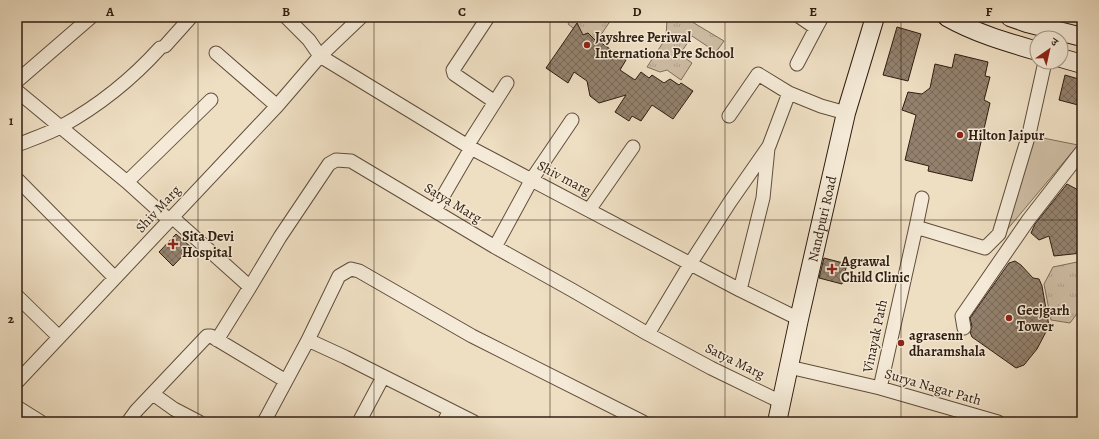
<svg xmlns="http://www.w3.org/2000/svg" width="1099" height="439" viewBox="0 0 1099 439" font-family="Alegreya,'Noto Serif Devanagari',serif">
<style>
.grass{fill:url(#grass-tufts);stroke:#7f6d5a}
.park{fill:#cebda4;stroke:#7f6d5a}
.building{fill:url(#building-cross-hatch);stroke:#301d10}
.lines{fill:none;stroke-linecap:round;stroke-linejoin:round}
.street-casing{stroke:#604d3c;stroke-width:15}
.secondary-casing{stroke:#301d10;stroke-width:20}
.street{stroke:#f4ead7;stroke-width:13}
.secondary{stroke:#f4ead7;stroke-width:18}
.grid{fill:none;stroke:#301d10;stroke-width:1;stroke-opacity:0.55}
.poi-dot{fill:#8f2418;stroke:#f4ead7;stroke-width:1.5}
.labels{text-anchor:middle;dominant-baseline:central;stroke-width:3;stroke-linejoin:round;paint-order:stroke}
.poi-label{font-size:14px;font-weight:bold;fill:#301d10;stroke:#f4ead7;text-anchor:start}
.street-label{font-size:14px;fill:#301d10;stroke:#f4ead7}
.neatline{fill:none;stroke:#301d10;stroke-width:1.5}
.grid-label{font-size:13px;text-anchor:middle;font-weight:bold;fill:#301d10}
</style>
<defs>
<pattern id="grass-tufts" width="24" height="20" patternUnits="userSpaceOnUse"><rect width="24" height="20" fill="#cebda4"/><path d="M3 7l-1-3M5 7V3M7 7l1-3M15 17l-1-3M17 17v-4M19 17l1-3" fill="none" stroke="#b1a28c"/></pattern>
<pattern id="building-cross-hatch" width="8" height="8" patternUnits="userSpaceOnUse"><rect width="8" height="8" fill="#93816d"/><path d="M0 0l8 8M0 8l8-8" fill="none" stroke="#786958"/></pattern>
</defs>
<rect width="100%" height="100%" fill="#eedec2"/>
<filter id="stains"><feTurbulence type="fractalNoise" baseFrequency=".005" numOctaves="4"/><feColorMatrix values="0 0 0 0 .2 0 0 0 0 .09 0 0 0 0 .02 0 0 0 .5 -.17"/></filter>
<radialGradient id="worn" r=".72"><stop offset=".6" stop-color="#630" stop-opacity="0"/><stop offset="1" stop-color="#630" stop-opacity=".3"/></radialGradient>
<path class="grass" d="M572 17H613L596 42 591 38 588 33 585 34 583 37 576 27 573 28 568 24Z
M664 17H684L724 41 716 52 692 36 680 54 692 63 681 80 667 70 660 72 647 67 666 38 667 19Z
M1082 261V307L1070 323 1051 320 1044 284 1053 267Z"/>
<path class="park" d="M1033 136 1078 145 1006 231Z"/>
<path class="building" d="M577 23 583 35 588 33 596 41 597 40 626 60 620 70 635 80 641 72 649 78 652 75 664 83 670 79 679 85 681 83 693 91 673 119 652 105 641 121 632 116 629 121 615 112 626 95 599 103 590 96 587 81 574 72 568 83 546 68Z
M897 27 921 34 908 81 883 75Z
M955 54 988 62 985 76 990 77 984 100 990 103 972 181 928 171 929 166 905 160 916 115 902 110 908 92 922 94 930 88 935 64 952 68Z
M1065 75 1082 80V106L1059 100Z
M1067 184 1082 192V253L1054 256 1049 236 1039 240 1031 233 1035 224Z
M176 234 191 247 173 266 159 252Z
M824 258 847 264 842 284 819 278Z
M1015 261 1021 265 1033 278 1039 279 1042 286 1049 326 1037 349 1024 365 1016 368 972 337 970 332 972 327 970 318 1009 263Z"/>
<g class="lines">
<defs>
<path id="street" d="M286 17 309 40 320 56 471 148 740 290 799 319
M488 17 453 70 454 74 495 102
M800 17 816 28 822 17
M165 46 191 17
M216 53 277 106
M797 64 816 28
M17 81 91 17
M17 91 127 182 169 220
M729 116 758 74 789 93
M17 145C32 139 48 134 62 126 98 106 132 79 160 48
M467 146 507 83
M17 179 115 278
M127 182 211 100
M435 210 471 148
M589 210 633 147
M172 217 250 287 280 237 329 164 336 160 351 161 495 247 572 290 648 334 711 368 781 402
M916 227 922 198
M495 247 532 179 572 120
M740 290 763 198 768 148
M17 296 59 337
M964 328 962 316 1029 219 1082 151
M648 334 690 264 730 202 769 146 789 93 821 106 846 113
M217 340 250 287
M789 367 880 388 998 422
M17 382 277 106 320 56 361 17
M880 388 916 227 985 248 999 234 1029 134 1045 62
M153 394 174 409 199 422
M17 407 41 422
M128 422 136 411 207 336H211L286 381
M264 422 308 340
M359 422 383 377
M444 422 450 410
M474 422 345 357 308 340 339 276 351 269 359 271 472 336 643 422"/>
<g id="secondary">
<path d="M947 17C975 33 1006 42 1037 51"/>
<path d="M1010 17 1027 23 1082 37"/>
<path d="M1061 58 1082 64"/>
<path id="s1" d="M777 422 799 319 846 113 875 17"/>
</g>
</defs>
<use href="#street" class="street-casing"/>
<use href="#secondary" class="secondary-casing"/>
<use href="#street" class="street"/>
<use href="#secondary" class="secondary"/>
</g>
<path class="grid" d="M198 17V422M374 17V422M550 17V422M725 17V422M901 17V422M17 220H1082"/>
<g class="poi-dot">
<circle cx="587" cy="45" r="4"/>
<circle cx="960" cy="135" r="4"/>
<path d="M171 238h4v4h4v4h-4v4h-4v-4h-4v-4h4z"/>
<path d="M830 263h4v4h4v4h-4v4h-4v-4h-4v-4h4z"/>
<circle cx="1009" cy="318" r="4"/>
<circle cx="901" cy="343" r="4"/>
</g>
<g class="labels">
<g class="poi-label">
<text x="595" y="37">Jayshree Periwal<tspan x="595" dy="16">Internationa Pre School</tspan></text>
<text x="968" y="135">Hilton Jaipur</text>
<text x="182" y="236">Sita Devi<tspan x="182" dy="16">Hospital</tspan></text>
<text x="841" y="261">Agrawal<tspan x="841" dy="16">Child Clinic</tspan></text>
<text x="1017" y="310">Geejgarh<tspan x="1017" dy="16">Tower</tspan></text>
<text x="909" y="335">agrasenn<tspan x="909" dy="16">dharamshala</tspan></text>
</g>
<g class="street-label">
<text transform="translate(564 178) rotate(28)">Shiv marg</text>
<text transform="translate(453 203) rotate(31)">Satya Marg</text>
<text transform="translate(158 209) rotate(-47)">Shiv Marg</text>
<text stroke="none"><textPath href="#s1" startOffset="208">Nandpuri Road</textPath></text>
<text transform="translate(875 336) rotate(-78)">Vinayak Path</text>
<text transform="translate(735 361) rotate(26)">Satya Marg</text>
<text transform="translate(933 387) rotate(16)">Surya Nagar Path</text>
</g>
</g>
<rect width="1099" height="439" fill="none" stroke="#eedec2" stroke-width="44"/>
<g transform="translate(1049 50) rotate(34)"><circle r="19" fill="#f4ead7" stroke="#a69887"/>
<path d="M0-3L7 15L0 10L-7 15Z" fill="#8f2418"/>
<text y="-6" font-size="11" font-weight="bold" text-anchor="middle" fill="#301d10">उ</text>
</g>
<rect x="22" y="22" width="1055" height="395" class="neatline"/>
<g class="grid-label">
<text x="110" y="16">A</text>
<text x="286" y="16">B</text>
<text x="462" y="16">C</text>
<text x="637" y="16">D</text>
<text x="813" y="16">E</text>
<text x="989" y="16">F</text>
<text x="11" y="125">1</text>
<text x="11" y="323">2</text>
</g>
<rect width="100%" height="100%" filter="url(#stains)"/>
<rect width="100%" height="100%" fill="url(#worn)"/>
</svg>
